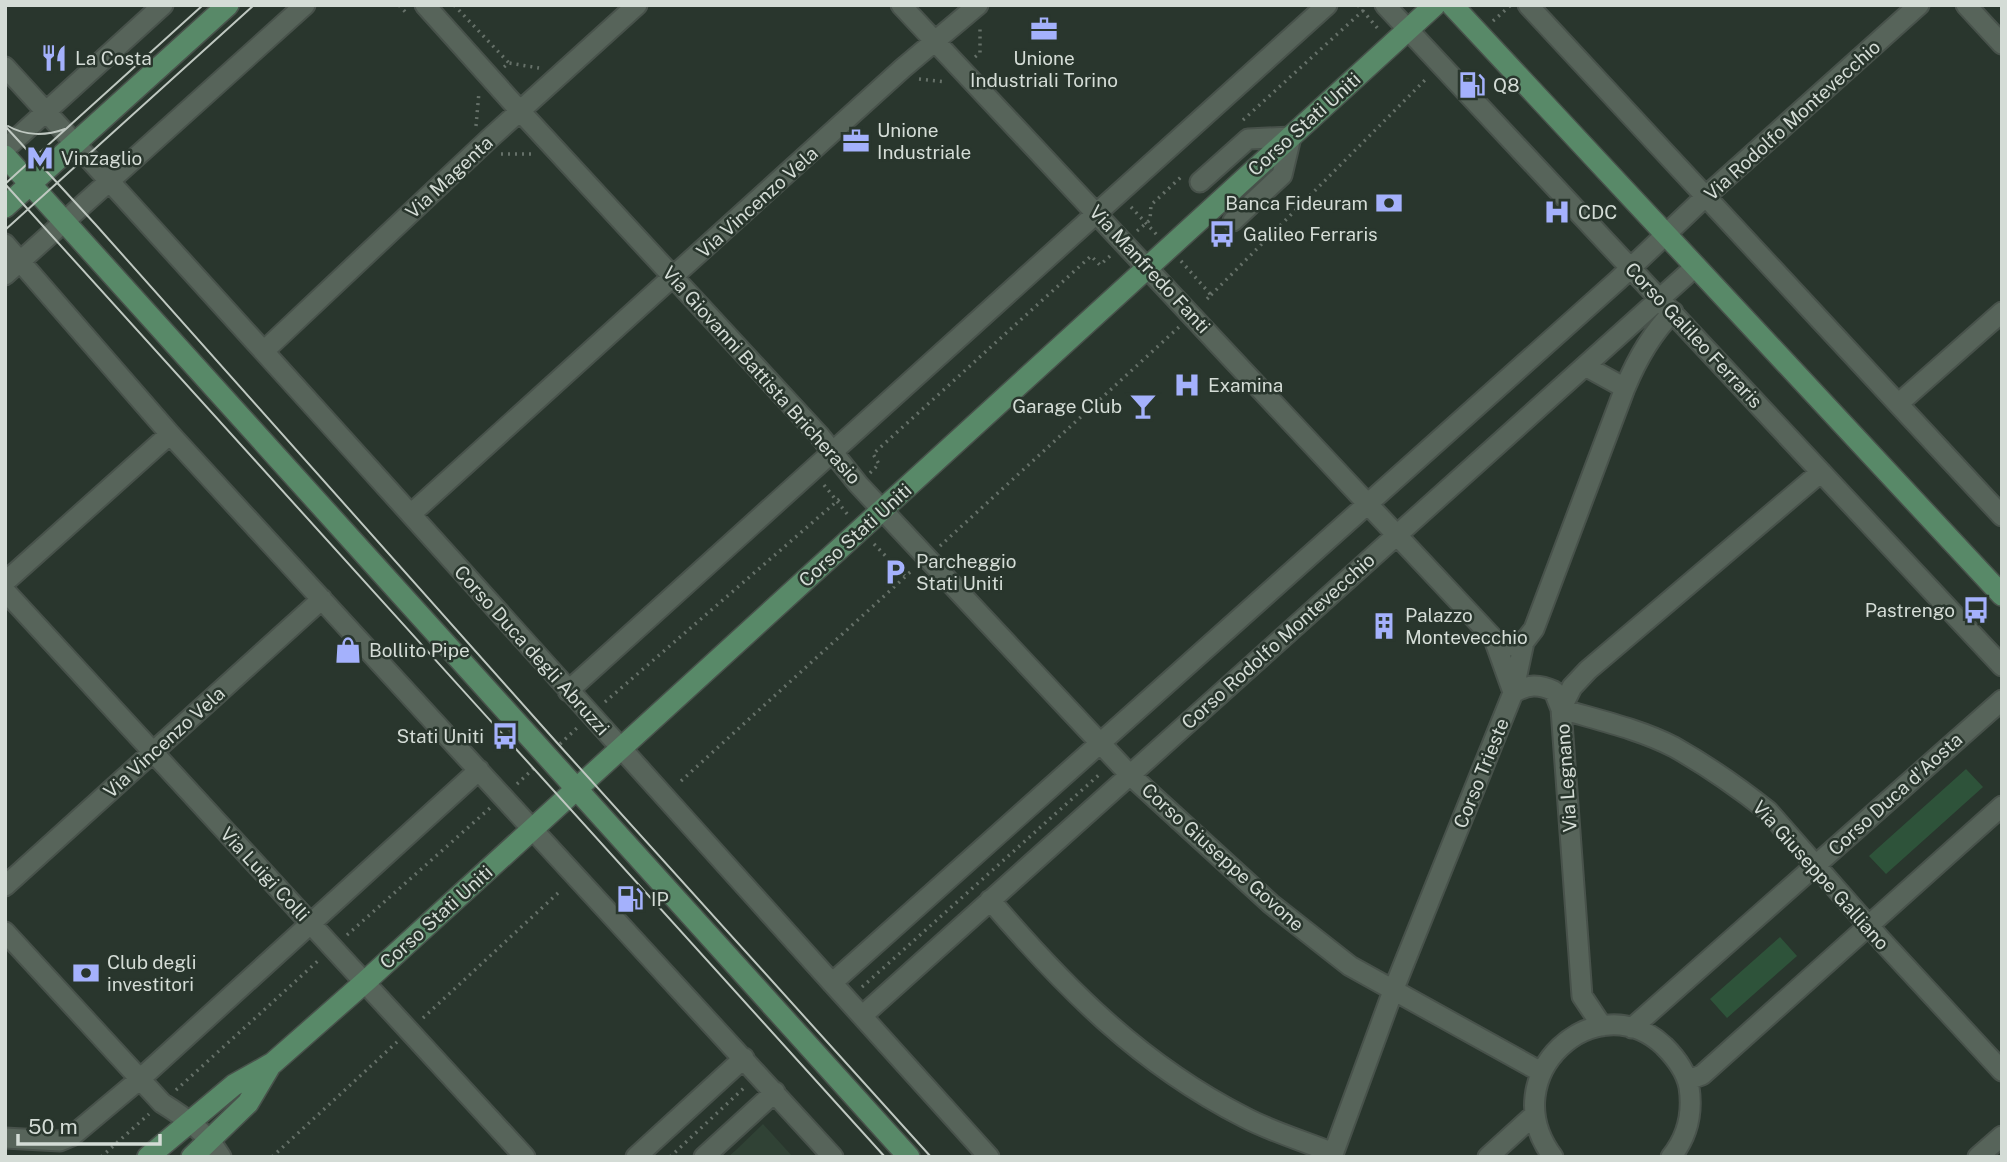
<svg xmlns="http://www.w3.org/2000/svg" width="2007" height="1162" viewBox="0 0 2007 1162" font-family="'Public Sans',sans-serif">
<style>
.built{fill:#304235}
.green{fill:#2e533a}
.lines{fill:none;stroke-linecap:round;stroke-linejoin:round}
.minor-casing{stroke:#48524b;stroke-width:23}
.major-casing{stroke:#48524b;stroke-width:24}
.path{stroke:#667169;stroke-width:3.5;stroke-dasharray:2 5;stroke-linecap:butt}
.minor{stroke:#57645a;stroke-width:19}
.major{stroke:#588968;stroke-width:21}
.tram{stroke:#bfc8c1;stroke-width:2}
.labels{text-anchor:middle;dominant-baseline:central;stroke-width:5;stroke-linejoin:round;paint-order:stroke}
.poi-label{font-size:19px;fill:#d4dcd6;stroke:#29362d;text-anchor:start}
.street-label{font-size:19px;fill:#d4dcd6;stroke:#29362d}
</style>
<rect width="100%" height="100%" fill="#29362d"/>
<path class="built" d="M763 1124 793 1157H728L736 1150Z"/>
<path class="green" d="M1966 769 1983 787 1886 874 1869 856Z
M1780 937 1797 956 1727 1018 1710 999Z"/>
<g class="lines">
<defs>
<path id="minor" d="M425 5 520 111 819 435 858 484 1130 775 1271 904 1350 966 1541 1072
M901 5 1494 639C1506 647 1511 648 1524 642
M1385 5 2002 666
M1528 5 2002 516
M1966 5 2002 44
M5 67C336 428 661 794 989 1157
M5 149 163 5
M1200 182 1248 139 1291 137 1282 175 1233 221
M5 244 170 434 833 1157
M5 275 305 5
M264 351 489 139 637 5
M1585 366 1625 388
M1898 404 2002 312
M412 513 903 68 978 5
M5 582 170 434
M5 591 525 1157
M1494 639 1513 692
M568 691 1327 5
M1513 693C1528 684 1539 684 1554 691L1561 709
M1561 709C1598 720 1639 729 1674 747 1706 765 1739 788 1768 811L1882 941 2002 1071
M5 886 322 599
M990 900C1065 988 1140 1064 1244 1117 1272 1132 1304 1141 1333 1153
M5 932 162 1103C186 1118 206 1132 221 1157
M832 983 1618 280 1706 196 1919 5
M862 1016 1695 267
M1602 1026 1582 996 1561 709 1572 687 1588 670 1821 472
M1632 1028 2002 700
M1688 1080 1702 1075 2002 806
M5 1138 60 1141 72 1136 140 1079 479 770
M636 1157 744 1058
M704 1157 775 1092
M1332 1157 1393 991 1513 693 1524 642 1534 629 1625 388C1637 359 1651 334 1673 312
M1488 1157 1534 1115
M1553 1157C1492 1076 1596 982 1664 1046 1675 1057 1686 1071 1689 1087 1693 1113 1688 1136 1671 1157
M1978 1157 2002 1136"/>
<path id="major" d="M1452 5 2002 595
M5 156 909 1157
M5 207 228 5
M148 1157 234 1085 273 1063 365 982 1435 5
M192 1157 248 1103 270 1066"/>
</defs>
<use href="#minor" class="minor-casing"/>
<use href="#major" class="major-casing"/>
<path class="path" d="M399 5 408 15
M454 5 509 63
M1358 5 1379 30
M1493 21 1511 5
M975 57 980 53V28
M504 67 509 63 539 68
M919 79 946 82
M1243 120 1367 7
M476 126 479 92
M501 154H531L534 151
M1131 207 1157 235
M1137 231 1150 220 1151 205 1181 177
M1181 261 1211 295 1204 302
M1211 295 1427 78
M870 473 879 464 873 454 1091 256 1100 265 1110 256
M824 485 848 515
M874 544 905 576 913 570
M940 546 1179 327
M605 702 843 496
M560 744 578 727
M681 781 905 577
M517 784 534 768
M347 935 490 808
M862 987 1101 773
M423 1018 558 893
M176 1090 320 959
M101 1157 149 1114
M272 1157 397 1042
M670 1157 745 1087"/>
<use href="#minor" class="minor"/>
<use href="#major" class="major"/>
<path class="tram" d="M5 126 96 225 559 745 931 1157
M8 126C25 136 46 136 65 129
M5 184 885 1157
M5 184 203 5
M5 230 254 5"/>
</g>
<defs>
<symbol id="office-bare" viewBox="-9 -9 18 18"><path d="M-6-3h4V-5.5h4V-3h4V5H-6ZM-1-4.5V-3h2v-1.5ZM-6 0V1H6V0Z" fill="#a4b1fc" stroke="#29362d" stroke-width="2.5" paint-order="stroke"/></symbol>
<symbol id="restaurant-bare" viewBox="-9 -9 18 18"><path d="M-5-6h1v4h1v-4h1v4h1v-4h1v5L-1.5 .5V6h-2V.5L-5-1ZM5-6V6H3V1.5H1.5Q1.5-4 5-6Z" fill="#a4b1fc" stroke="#29362d" stroke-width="2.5" paint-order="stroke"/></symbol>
<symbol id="fuel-bare" viewBox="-9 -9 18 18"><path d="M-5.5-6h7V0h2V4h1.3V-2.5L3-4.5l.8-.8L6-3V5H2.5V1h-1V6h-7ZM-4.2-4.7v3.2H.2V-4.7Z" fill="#a4b1fc" stroke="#29362d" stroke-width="2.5" paint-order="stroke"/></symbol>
<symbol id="metro-bare" viewBox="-9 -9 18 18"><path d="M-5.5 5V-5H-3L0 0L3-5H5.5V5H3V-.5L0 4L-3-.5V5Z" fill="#a4b1fc" stroke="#29362d" stroke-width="2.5" paint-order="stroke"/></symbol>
<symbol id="bank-bare" viewBox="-9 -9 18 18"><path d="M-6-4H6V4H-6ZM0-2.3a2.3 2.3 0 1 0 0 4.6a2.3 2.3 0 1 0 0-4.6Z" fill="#a4b1fc" stroke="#29362d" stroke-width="2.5" paint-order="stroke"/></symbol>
<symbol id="hospital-bare" viewBox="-9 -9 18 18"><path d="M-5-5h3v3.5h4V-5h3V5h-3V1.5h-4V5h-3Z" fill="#a4b1fc" stroke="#29362d" stroke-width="2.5" paint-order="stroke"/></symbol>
<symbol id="bus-bare" viewBox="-9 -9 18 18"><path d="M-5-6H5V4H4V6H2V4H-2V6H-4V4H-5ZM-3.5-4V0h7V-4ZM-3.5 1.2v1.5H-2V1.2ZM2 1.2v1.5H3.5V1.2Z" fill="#a4b1fc" stroke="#29362d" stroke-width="2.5" paint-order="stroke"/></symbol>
<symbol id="bar-bare" viewBox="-9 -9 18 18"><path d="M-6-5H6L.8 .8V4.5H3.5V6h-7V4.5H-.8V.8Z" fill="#a4b1fc" stroke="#29362d" stroke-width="2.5" paint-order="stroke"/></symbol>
<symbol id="parking-bare" viewBox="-9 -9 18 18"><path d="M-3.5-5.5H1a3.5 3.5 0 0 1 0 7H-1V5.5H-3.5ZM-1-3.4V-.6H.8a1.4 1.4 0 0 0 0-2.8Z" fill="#a4b1fc" stroke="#29362d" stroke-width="2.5" paint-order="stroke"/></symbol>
<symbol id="building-bare" viewBox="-9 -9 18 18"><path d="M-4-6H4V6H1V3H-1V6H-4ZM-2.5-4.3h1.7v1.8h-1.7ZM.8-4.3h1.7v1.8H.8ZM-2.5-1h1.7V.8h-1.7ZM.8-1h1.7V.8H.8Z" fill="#a4b1fc" stroke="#29362d" stroke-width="2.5" paint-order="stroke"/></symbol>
<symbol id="shop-bare" viewBox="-9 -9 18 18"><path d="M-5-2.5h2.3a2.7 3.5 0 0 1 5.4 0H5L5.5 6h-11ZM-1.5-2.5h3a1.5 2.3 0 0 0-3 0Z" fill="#a4b1fc" stroke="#29362d" stroke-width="2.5" paint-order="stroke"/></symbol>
</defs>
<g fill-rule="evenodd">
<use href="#office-bare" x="1025" y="10" width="38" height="38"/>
<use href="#restaurant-bare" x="35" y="39" width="38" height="38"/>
<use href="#fuel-bare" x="1453" y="66" width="38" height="38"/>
<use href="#office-bare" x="837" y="122" width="38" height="38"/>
<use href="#metro-bare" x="21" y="139" width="38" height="38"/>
<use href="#bank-bare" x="1370" y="184" width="38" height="38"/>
<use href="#hospital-bare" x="1538" y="193" width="38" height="38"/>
<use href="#bus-bare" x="1203" y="215" width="38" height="38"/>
<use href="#hospital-bare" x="1168" y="366" width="38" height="38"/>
<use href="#bar-bare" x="1124" y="387" width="38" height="38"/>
<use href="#parking-bare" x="876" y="553" width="38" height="38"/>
<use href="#bus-bare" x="1957" y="591" width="38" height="38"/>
<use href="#building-bare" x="1365" y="607" width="38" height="38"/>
<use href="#shop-bare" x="329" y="631" width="38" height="38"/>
<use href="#bus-bare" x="486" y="717" width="38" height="38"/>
<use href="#fuel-bare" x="611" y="880" width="38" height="38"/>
<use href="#bank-bare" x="67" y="954" width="38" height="38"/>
</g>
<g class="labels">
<g class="poi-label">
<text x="75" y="58">La Costa</text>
<text x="1044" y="58" text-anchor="middle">Unione<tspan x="1044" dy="22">Industriali Torino</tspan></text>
<text x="1493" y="85">Q8</text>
<text x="877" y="130">Unione<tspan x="877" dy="22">Industriale</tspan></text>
<text x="61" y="158">Vinzaglio</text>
<text x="1368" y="203" text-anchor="end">Banca Fideuram</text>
<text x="1578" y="212">CDC</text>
<text x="1243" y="234">Galileo Ferraris</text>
<text x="1208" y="385">Examina</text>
<text x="1122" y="406" text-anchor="end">Garage Club</text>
<text x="916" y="561">Parcheggio<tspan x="916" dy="22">Stati Uniti</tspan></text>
<text x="1955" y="610" text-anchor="end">Pastrengo</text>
<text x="1405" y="615">Palazzo<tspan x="1405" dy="22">Montevecchio</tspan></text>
<text x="369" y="650">Bollito Pipe</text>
<text x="484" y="736" text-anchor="end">Stati Uniti</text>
<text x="651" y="899">IP</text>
<text x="107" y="962">Club degli<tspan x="107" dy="22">investitori</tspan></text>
</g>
<g class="street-label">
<text transform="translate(1792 120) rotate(-42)">Via Rodolfo Montevecchio</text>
<text transform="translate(1304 124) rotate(-42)">Corso Stati Uniti</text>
<text transform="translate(449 177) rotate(-43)">Via Magenta</text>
<text transform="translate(757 202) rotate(-42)">Via Vincenzo Vela</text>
<text transform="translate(1150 269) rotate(47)">Via Manfredo Fanti</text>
<text transform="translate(1694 335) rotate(47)">Corso Galileo Ferraris</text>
<text transform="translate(762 375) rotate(48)">Via Giovanni Battista Bricherasio</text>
<text transform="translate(855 535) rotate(-42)">Corso Stati Uniti</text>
<text transform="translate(1278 641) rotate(-42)">Corso Rodolfo Montevecchio</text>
<text transform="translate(532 650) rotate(48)">Corso Duca degli Abruzzi</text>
<text transform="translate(164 742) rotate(-42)">Via Vincenzo Vela</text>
<text transform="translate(1481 773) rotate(-68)">Corso Trieste</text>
<text transform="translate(1566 778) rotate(-94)">Via Legnano</text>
<text transform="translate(1895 794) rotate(-42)">Corso Duca d'Aosta</text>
<text transform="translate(1223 857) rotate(42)">Corso Giuseppe Govone</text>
<text transform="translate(265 874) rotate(47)">Via Luigi Colli</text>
<text transform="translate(1821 875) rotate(48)">Via Giuseppe Galliano</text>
<text transform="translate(436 917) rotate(-42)">Corso Stati Uniti</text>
</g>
</g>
<rect width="2007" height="1162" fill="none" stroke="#d4dcd6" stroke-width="14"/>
<path d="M18 1134v10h142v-10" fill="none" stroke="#d4dcd6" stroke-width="3.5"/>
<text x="28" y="1134" font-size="21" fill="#d4dcd6" stroke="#29362d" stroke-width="5" paint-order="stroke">50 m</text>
</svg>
